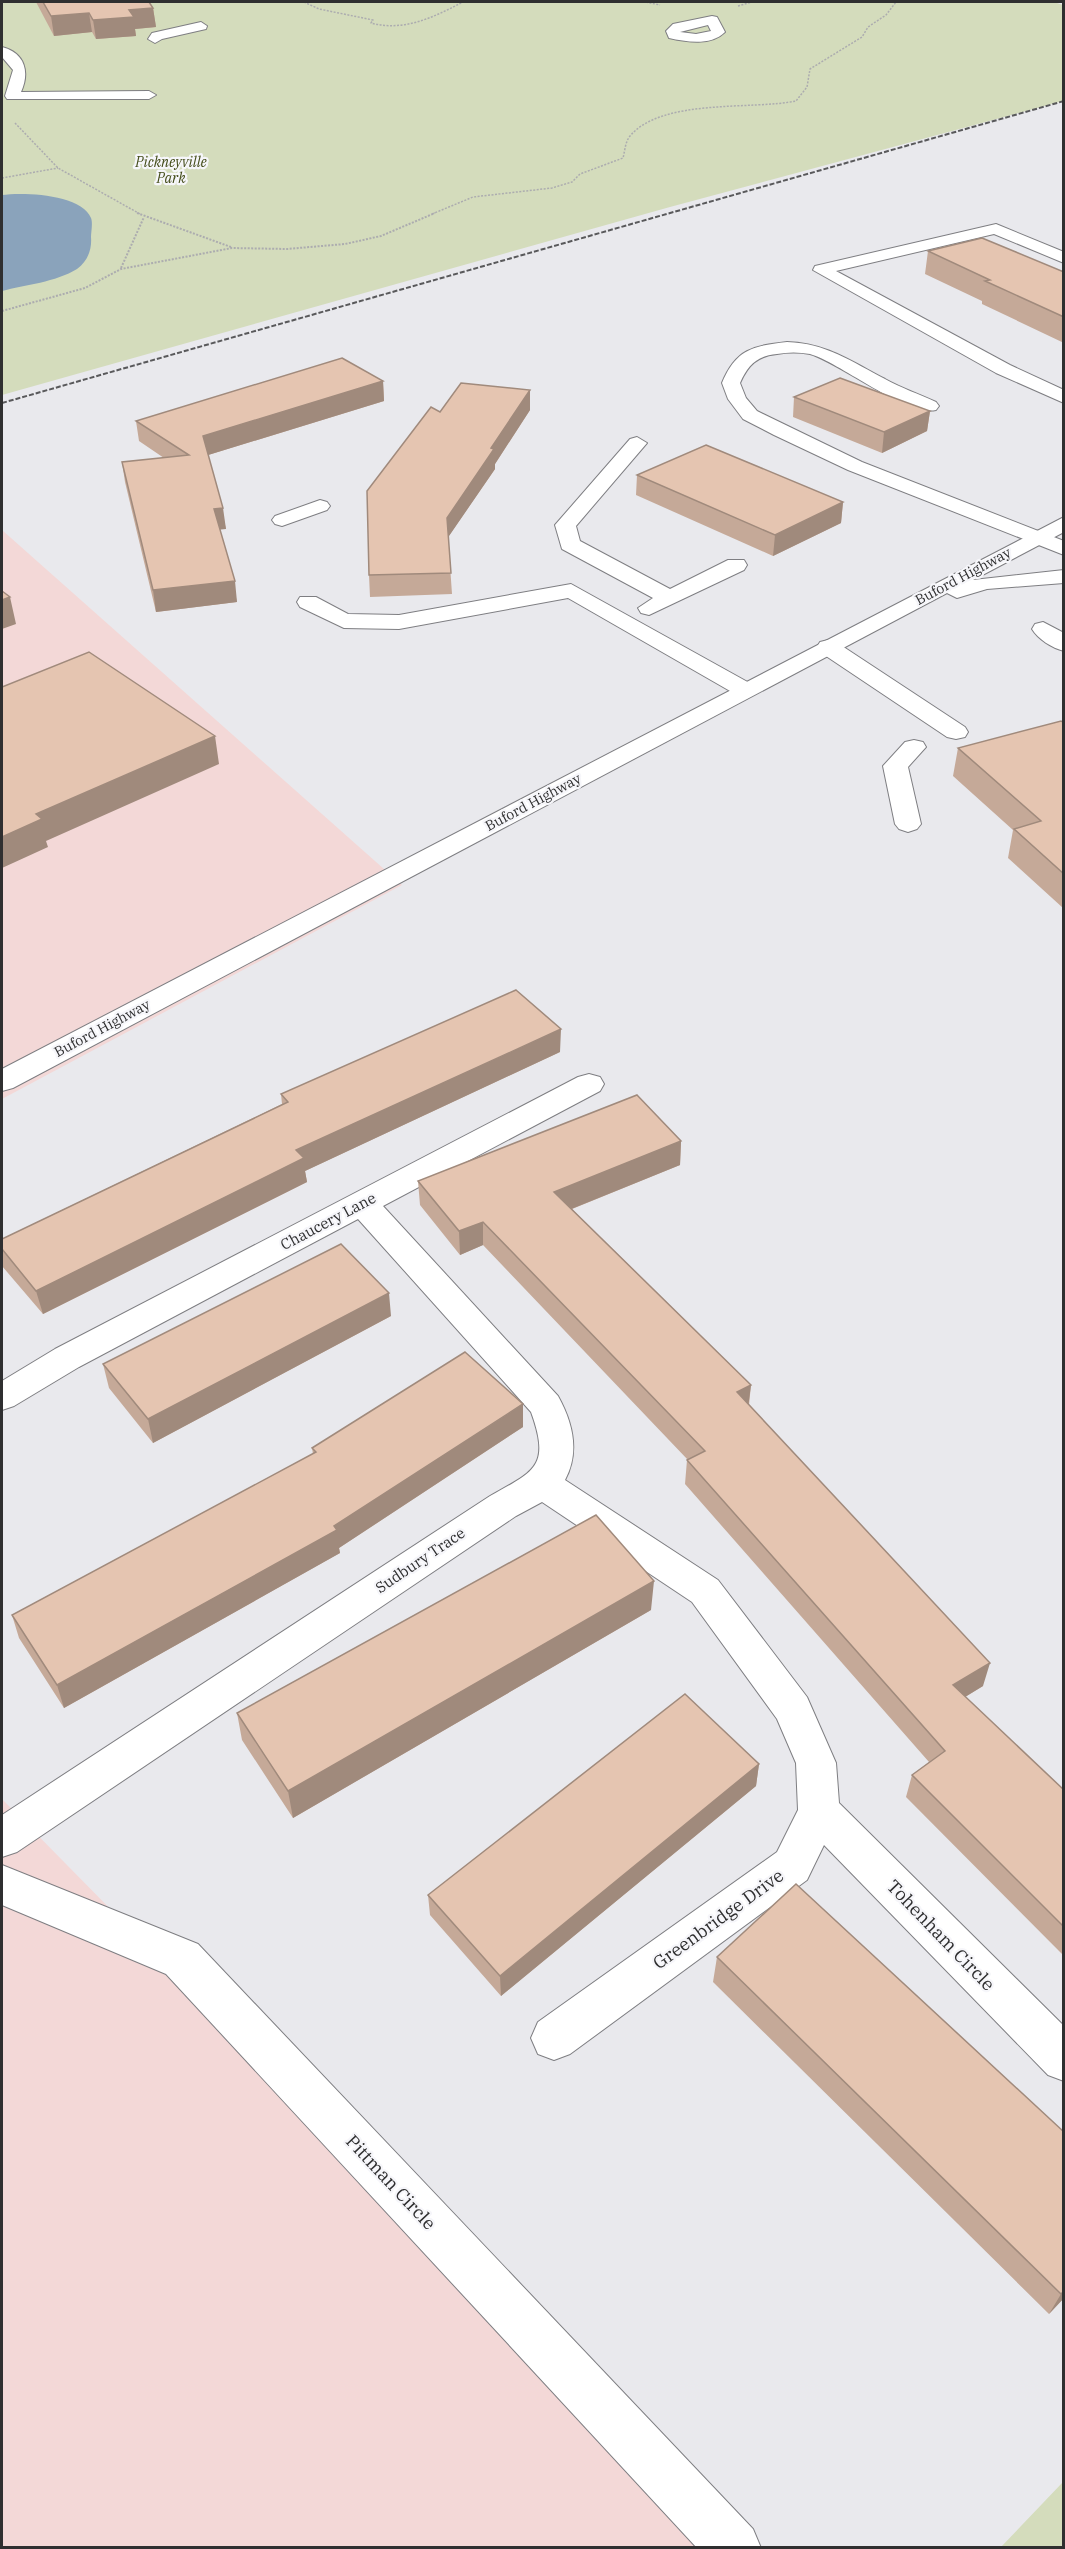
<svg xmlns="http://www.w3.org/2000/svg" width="1065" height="2549" viewBox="0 0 1065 2549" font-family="'IBM Plex Serif',serif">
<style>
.industrial{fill:#f3d8d7}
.green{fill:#d4dcbc}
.water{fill:#8aa3bb}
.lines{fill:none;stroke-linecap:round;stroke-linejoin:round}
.minor-casing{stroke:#7e7e82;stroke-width:2}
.major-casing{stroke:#7e7e82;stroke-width:2}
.path-far1{stroke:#acacaf;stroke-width:1.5;stroke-dasharray:2 1.5;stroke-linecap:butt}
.path{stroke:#acacaf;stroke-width:2;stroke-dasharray:2 1.5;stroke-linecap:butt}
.minor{fill:#fff;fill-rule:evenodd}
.major{fill:#fff;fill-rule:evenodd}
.rail{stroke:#59595b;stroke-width:2;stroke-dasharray:5 2;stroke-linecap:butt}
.wall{fill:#c5a998}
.shaded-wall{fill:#a08a7c}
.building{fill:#e5c5b1;stroke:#a08a7c;stroke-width:1.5}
.labels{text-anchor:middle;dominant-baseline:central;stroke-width:4.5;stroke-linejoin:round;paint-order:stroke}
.far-park-label{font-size:14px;font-style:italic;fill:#434c19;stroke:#f6f6fa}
.far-street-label{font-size:14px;fill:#2f2f30;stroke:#f6f6fa}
.street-label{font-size:15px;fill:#2f2f30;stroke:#f6f6fa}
.near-street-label{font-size:18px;fill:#2f2f30;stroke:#f6f6fa}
</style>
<rect width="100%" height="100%" fill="#e9e9ed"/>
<path class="industrial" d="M2 530 402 885 2 1099Z
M2 1799 577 2383 731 2547H2Z"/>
<path class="green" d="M2 2H1054L1063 5V101L670 207 2 395Z
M1063 2482V2547H1001Z"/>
<path class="water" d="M2 195C23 192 82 194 91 218 93 223 91 232 91 237 92 249 88 261 77 269 56 282 25 285 2 291Z"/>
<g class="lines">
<defs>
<path id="minor" d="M712 16 717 17 725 32C711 46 687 42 669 38L666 31 673 24ZM708 25 711 31 696 34 680 32Z
M201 22 207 26 206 29 162 39 155 43 148 39 152 33Z
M2 47C25 53 30 72 21 92L149 91 156 95 149 99H7L5 96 13 70 2 57Z
M996 224 1064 252V263L994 234 836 271 1010 365 1064 390V403L996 373 813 270 815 266Z
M787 342C826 343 852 362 885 379 901 388 919 394 936 402L939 406 936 410C907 417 841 363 810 354 799 352 788 352 777 354 757 356 748 365 740 383L746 398 757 411 862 462 1064 541V555L848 470 774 435 743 419 728 399 722 383C736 349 753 346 787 342Z
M637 437 647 443 576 526 580 541 670 589 728 560H744L747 565 744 570 649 615 641 613 638 608 653 598 562 549 555 525 630 439Z
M320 500 327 502 330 506 327 510 282 526 275 524 272 520 275 516Z
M571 584 753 685 757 690 753 695H737L568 598 399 629 344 628 300 607 297 602 300 597H316L348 614 399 615Z
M1043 622 1064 633V651C1052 648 1038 639 1032 629L1035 624Z
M828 640 836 642 965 727 968 732 965 737 956 739 947 737 820 652 817 647 820 642Z
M914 740 923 742 926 747 908 767 921 824 917 829 908 832 899 829 895 824 883 766 905 742Z
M589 1074 600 1077 604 1084 600 1091 383 1206 558 1396C573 1423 580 1452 565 1480L718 1580 807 1697 836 1763 839 1803 1064 2026V2081L1048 2075 824 1845 807 1880 570 2054 554 2060 538 2054 531 2038 538 2022 777 1852 798 1810 796 1763 777 1719 692 1602 542 1502 516 1516 17 1852 2 1857V1815L490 1496C534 1471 551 1467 531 1412L358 1219 79 1367 14 1406 2 1410V1381L55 1349 578 1077Z
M2 1865 198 1944 753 2529 761 2548H697L166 1974 2 1905Z"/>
<path id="major" d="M1064 517V532L973 580 1064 570V583L987 589 957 598 947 593 13 1088 2 1091V1069Z"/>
</defs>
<use href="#minor" class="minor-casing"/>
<use href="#major" class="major-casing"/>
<path class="path-far1" d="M304 2 319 9 373 20 371 23C404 32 434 17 463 2
M646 2 660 5
M738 6 752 2
M15 123 58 168 140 214
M2 178 58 168
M432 214 473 197 552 188 572 182 580 174 623 158C625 151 625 142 630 136 662 98 753 110 796 101L807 87 810 69 862 37 868 27 886 15 896 2"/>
<path class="path" d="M137 213 231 247
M121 268 144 217
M2 311 85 288 121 269 232 248 287 249 345 244 381 236 435 213"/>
<use href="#minor" class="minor"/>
<use href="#major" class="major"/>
<path class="rail" d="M2 403 1064 101"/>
</g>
<path class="wall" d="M36 2H149L153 8 156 27 135 29 136 36 96 39 92 32 54 36Z
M928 251 1064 272V343L982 304V301L925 274Z
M383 381 384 401 208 455 226 529H220L237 602 156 612 125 482 122 462 164 458 139 441 136 421Z
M794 397 930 411 927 431 882 453 793 417Z
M530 410 495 464V469L448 537 452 594 370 597 369 575 440 412Z
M637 475 843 502 841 523 773 556 636 495Z
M1064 723V908H1063L1008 858 1013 830 953 776 958 748Z
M560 1052 305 1171 307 1182 43 1314 2 1266V1239L282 1104 281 1094Z
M681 1141 680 1165 572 1209 751 1385 749 1405 983 1686 965 1697 1064 1790V1956L906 1797 912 1775 929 1762 685 1484 687 1460H688L483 1245 460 1255 420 1205 418 1181Z
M391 1316 153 1443 109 1388 103 1364Z
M523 1427 339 1548 340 1553 64 1708 19 1638 12 1615 313 1454 312 1448Z
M651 1610 293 1818 242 1740 237 1713Z
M759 1764 756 1786 501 1996 430 1915 428 1895Z
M717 1957 1064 2132V2298L1049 2314 713 1982Z"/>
<path class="shaded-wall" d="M153 8 156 27 135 29 136 36 96 39 93 20 129 10Z
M89 13 92 32 54 36 51 16Z
M383 381 384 401 205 456 203 436Z
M530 390V410L495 464V469L447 539V518L491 448Z
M930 411 927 431 882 453 884 432Z
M843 502 841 523 773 556 775 535Z
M223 508 226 529 216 530 214 509Z
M235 581 237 602 156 612 153 590Z
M10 597 16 624 2 629V600Z
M215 736 219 764 46 841 48 847 2 868V837L36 814Z
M561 1029 560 1052 305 1171 307 1182 43 1314 36 1291 296 1150Z
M681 1141 680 1165 554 1216V1192Z
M483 1222V1245L460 1255 459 1231Z
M389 1293 391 1316 153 1443 148 1419Z
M751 1385 748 1408 737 1392Z
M523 1404V1427L339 1548 340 1553 64 1708 57 1685 334 1526Z
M654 1581 651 1610 293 1818 288 1791Z
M990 1663 983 1686 947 1708 953 1685Z
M759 1764 756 1786 501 1996 500 1976Z
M1064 2291V2298L1049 2314 1061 2294Z"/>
<path class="building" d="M43 2H149L153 8 129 10 134 17 93 20 89 13 51 16Z
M982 238 1064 272V317L985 281 990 280 928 251Z
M342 358 383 381 203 436 223 508 214 509 235 581 153 590 122 462 189 455 136 421Z
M840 378 930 411 884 432 794 397Z
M461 383 530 390 491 448 494 449 447 518 451 573 369 575 367 491 431 407 440 412Z
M706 445 843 502 775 535 637 475Z
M2 591 10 597 2 600Z
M89 652 215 736 36 814 42 819 2 837V687Z
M1061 721 1064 723V874L1014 829 1041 821 958 748Z
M516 990 561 1029 296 1150 304 1158 36 1291 2 1249V1239L288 1102 281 1094Z
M637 1095 681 1141 554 1192 751 1385 737 1392 990 1663 953 1685 1064 1790V1927L912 1775 945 1751 687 1460 705 1451 483 1222 459 1231 418 1181Z
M341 1244 389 1293 148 1419 103 1364Z
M465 1352 523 1404 334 1526 337 1530 57 1685 12 1615 316 1452 312 1448Z
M596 1515 654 1581 288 1791 237 1713Z
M685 1694 759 1764 500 1976 428 1895Z
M796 1884 1064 2132V2291L1061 2294 717 1957Z"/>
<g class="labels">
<g class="far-park-label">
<text x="171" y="162">Pickneyville<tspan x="171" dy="16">Park</tspan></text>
</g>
<g class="far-street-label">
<text transform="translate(963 576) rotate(-28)">Buford Highway</text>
<text transform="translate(533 802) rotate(-28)">Buford Highway</text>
<text transform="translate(102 1028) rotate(-28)">Buford Highway</text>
</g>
<g class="street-label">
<text transform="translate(328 1221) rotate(-28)">Chaucery Lane</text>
<text transform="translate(420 1560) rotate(-34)">Sudbury Trace</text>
</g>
<g class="near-street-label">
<text transform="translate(718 1919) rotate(-36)">Greenbridge Drive</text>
<text transform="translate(941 1935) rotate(46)">Tohenham Circle</text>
<text transform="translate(391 2182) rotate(47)">Pittman Circle</text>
</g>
</g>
<rect width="1065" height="2549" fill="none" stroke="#2f2f30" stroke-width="6"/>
</svg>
